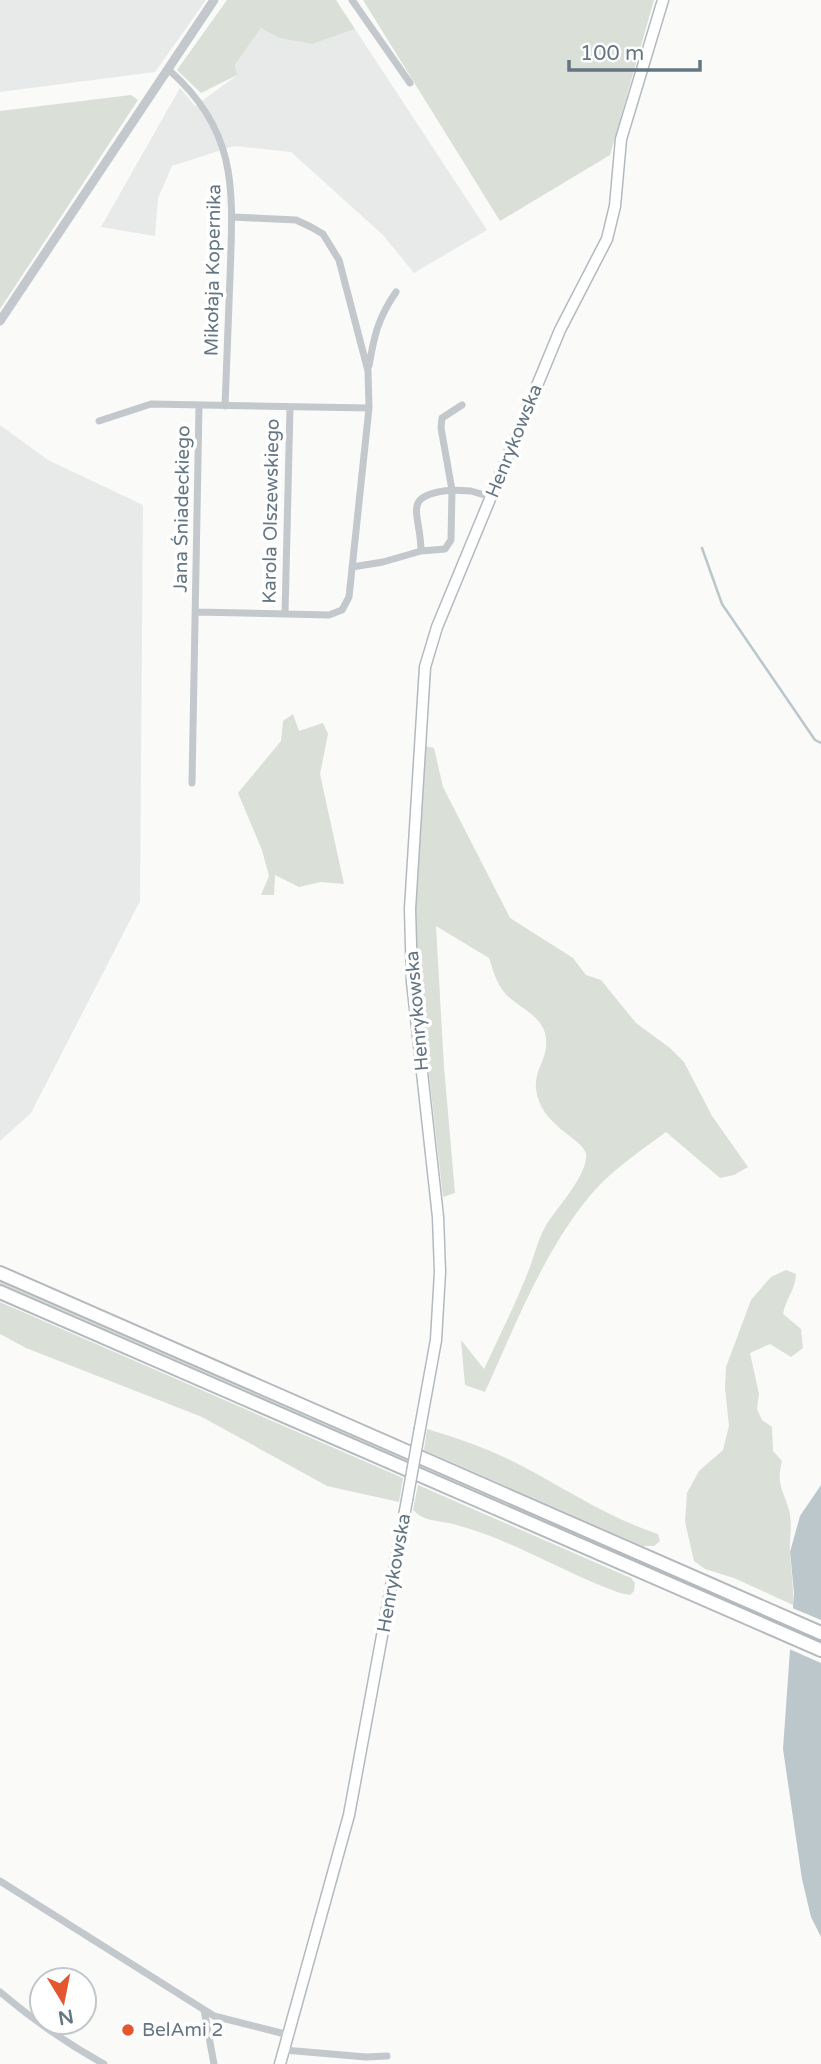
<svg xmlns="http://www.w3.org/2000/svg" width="821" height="2064" viewBox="0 0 821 2064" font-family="'Varela Round',sans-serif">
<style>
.built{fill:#e8e9e9}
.green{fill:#dadfd7}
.water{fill:#bbc7cb}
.pier{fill:#fafaf8}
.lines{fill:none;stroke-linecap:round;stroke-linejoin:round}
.stream{stroke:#bbc7cb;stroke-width:2.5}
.secondary-casing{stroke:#b3babf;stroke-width:13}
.motorway-casing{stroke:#b4b9bd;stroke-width:16}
.minor{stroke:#c3c8cc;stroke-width:7}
.tertiary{stroke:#c3c8cc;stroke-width:9}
.secondary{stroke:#fff;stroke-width:10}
.motorway{stroke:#fff;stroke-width:12}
.secondary-bridge-casing{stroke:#b3babf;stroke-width:13;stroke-linecap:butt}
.secondary-bridge{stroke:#fff;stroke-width:10}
.poi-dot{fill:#e4572e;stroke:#fff;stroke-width:2.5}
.labels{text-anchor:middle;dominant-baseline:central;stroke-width:7;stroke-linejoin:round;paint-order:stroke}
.street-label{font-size:19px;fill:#657683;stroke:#fff}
.poi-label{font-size:19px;fill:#657683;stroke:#fff;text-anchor:start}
</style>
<rect width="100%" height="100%" fill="#fafaf8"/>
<path class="built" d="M0 0H206L155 72 0 92Z
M261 28 279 38 312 44 355 29 487 230 414 273 383 235 291 152 234 146 172 166 158 198 155 236 101 227 180 88 195 106 236 76 235 65Z
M0 425 48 460 143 505 140 901 31 1113 0 1141Z"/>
<path class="green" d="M227 0H336L355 29 312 44 279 38 261 28 235 65 237 75 201 93 177 70Z
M363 0H654L610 155 500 221Z
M131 95 138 100 0 309V111Z
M293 714 299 731 323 723 328 734 320 774 344 884 321 882 299 887 275 875 274 895H261L269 876 262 850 238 793 281 741 283 721Z
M424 746 434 748 443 787 510 918 573 958 586 975 601 980 636 1023 670 1048 684 1062 712 1116 748 1167 734 1175 720 1178 666 1132C639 1152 610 1171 588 1198 542 1255 515 1326 485 1392L465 1385 461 1340 484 1369C499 1337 515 1305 528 1272 534 1257 537 1242 545 1227 555 1209 588 1176 586 1154 584 1139 540 1126 536 1089 534 1066 551 1058 545 1033 540 1014 515 1006 504 992 496 982 493 970 489 958L436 926 444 1067 455 1193 443 1197 415 951 414 908Z
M786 1270 796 1274C795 1291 786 1298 783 1314L801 1329 803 1348 791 1357 770 1344 750 1353 759 1394 757 1409 762 1420 772 1427 773 1451 782 1461C776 1485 783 1489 789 1510 793 1525 789 1540 790 1555 791 1572 794 1588 793 1605L734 1578 705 1569 694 1561 685 1522 687 1493 699 1471 723 1450 729 1426 725 1388 726 1367 751 1300 771 1277Z
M0 1280 700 1586 735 1602 734 1607 0 1286Z
M0 1302 403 1478 399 1502 327 1486 202 1417 26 1348 0 1334Z
M427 1429C458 1438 489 1449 518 1464 565 1488 608 1518 658 1534L660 1541 654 1546H643L424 1450Z
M418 1485 631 1578 635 1583 634 1591 630 1595 620 1593C563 1573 512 1539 453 1524 437 1520 425 1522 413 1510Z"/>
<path class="water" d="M821 1485V1937L811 1917 802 1879 783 1749 794 1593 790 1552 800 1516Z"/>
<path class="pier" d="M790 1607 821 1620V1663L787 1648Z"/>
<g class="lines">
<path class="stream" d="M702 548 722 604 815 740 821 743"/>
<defs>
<path id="secondary" d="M420 1428 436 1340 440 1272 438 1217 412 982 410 909 425 667 437 627 560 330 607 239 615 206 621 139 663 0
M280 2064 349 1815 407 1500"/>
<path id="motorway" d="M0 1273 821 1633
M0 1292 821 1650"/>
</defs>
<use href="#secondary" class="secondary-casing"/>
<use href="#motorway" class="motorway-casing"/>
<path class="minor" d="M352 0 410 83
M169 70C239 132 233 191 230 277 228 320 227 363 225 406
M369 366C374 336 378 318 396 292
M99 421 151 404 369 408
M421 551C421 513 399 495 452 490L441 428 442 418 462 405
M352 567 383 562 421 551 445 549 451 540 452 490 471 491 491 497
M196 612 329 615 342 610 349 597 369 408 368 371 339 260 323 234 311 227 296 220 232 217
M285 614 290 408
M192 783 199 406
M0 1881 214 2016 289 2035
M0 1992C33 2020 66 2043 104 2064
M204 2010 214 2064
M284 2050 366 2057 387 2056"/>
<path class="tertiary" d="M0 321 214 0"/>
<use href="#secondary" class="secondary"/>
<use href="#motorway" class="motorway"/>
<defs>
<path id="secondary-bridge" d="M407 1500 420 1428"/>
</defs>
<use href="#secondary-bridge" class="secondary-bridge-casing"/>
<use href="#secondary-bridge" class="secondary-bridge"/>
</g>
<circle class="poi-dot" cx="128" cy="2030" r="7"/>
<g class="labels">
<g class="street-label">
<text transform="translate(213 270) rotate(-89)">Mikołaja Kopernika</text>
<text transform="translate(514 441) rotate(-68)">Henrykowska</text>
<text transform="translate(182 509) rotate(-89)">Jana Śniadeckiego</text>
<text transform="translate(271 511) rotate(-89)">Karola Olszewskiego</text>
<text transform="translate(417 1011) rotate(-95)">Henrykowska</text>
<text transform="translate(394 1573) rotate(-80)">Henrykowska</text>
</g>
<g class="poi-label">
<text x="142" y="2030">BelAmi 2</text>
</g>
</g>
<g transform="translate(63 2001) rotate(170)"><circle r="33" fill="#ffffff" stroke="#c1c8cd" stroke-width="2"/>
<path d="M0-5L12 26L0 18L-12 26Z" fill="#e4572e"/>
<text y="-10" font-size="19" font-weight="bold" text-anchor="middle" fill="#657683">N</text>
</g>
<path d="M569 60v10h131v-10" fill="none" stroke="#657683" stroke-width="3.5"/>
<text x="580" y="60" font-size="21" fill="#657683" stroke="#ffffff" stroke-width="5" paint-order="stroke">100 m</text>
</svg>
